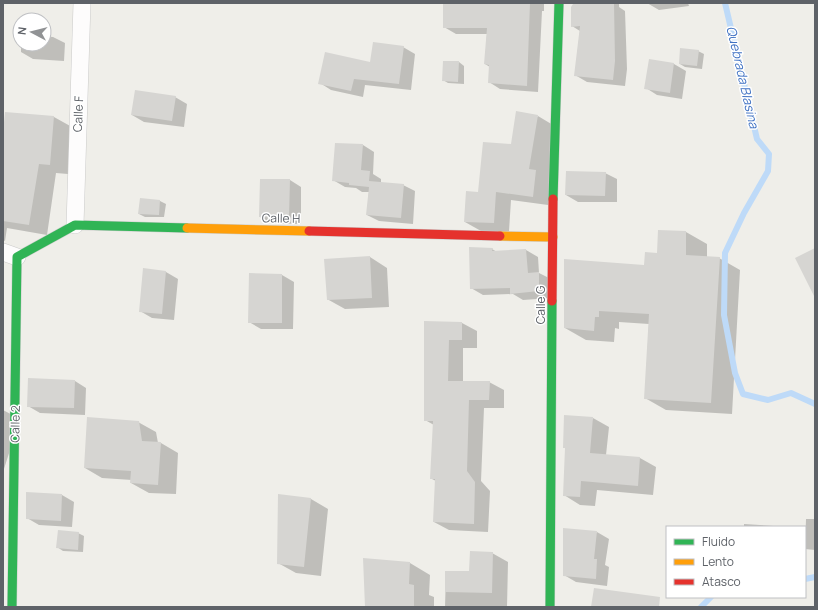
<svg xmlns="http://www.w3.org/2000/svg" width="818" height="610" viewBox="0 0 818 610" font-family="Manrope,sans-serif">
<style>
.shadow{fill:#0003}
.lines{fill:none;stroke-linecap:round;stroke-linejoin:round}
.stream{stroke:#bedaf8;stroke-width:6}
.building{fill:#d6d5d2}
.street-casing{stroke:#cbcbca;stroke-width:18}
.fast-casing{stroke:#cbcccb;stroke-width:10}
.slow-casing{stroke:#cbcccb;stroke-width:10}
.jam-casing{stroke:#cbcccb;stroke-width:10}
.street{stroke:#fdfcfc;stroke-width:17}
.fast{stroke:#30b455;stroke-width:9}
.slow{stroke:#ff9f0a;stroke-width:9}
.jam{stroke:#e5322d;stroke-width:9}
.labels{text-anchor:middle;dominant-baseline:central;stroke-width:3;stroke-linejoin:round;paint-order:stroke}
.street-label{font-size:12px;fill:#5e6268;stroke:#fff}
.water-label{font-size:13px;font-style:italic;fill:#4072c3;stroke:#fff}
</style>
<rect width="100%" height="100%" fill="#efeee9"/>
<path class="shadow" d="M444 3H544V11H542L538 92 500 89 489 82 490 67 485 64 487 34H456L444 27Z
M575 3H619V7L625 11 627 69 625 86 587 82 575 75 580 31 572 26Z
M647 3H688L689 6 659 10Z
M44 36 53 37 65 43 64 61 33 59 21 52V44H44Z
M403 47 415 54 411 90 365 85 363 97 331 90 320 83 371 63Z
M698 51 704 54 702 69 685 67 680 64Z
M650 60 674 64 686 71 682 99 657 95 646 88Z
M459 62 464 66V84L448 83 443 80Z
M175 97 187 104 184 127 144 122 132 115Z
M6 113 54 117 72 127 68 174 56 173 47 235 7 228 5 241 3 240V145Z
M538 116 553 125 548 205 511 200 509 231H481L465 222 479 193 512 145Z
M363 145 374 152 373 174 381 179V183L403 185 415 191 413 224 379 221 367 215 369 192H362L356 188 345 187 333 180Z
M605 173 617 179V202H578L566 195Z
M290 180 301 187V224L272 223 260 217Z
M141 199 160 201 166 204 164 217H145L139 214Z
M659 231 686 232 707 244V257L719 258 740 270 732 414 666 410 645 398 649 324 619 322V329L615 328 614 342 586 340 565 328 645 266 658 254Z
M492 249 497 252 526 250 538 257 539 273 551 279V298L523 300 513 294 483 295 471 288Z
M370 257 387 268 389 307 345 309 327 299Z
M144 270 166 272 178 279 174 320 152 318 140 311Z
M250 274 282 275 294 282 293 329H261L249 322Z
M425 322 462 323 477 331V348H463V382H489L504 390V408H484L481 481 490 491 488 532 449 530 434 522 436 481 432 479 434 425 425 420Z
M75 381 86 388 85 415 40 413 28 406Z
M3 410 20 419 3 472Z
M593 418 609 427 606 455 640 458 656 467 653 495 597 490 595 506 580 505 564 495Z
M138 422 156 432 158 443H161L178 453 176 494 149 493 131 483 132 480 102 478 85 468Z
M62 495 74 502 72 527 39 525 27 518Z
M279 495 311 499 328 509 321 576 296 573 278 563Z
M806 519H815V550L805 549Z
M744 524 789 527H744Z
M597 532 609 539 605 565 609 567 607 586 576 582 564 575Z
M78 533 84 536 83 552 63 551 57 547Z
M492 553 508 562 507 607H445L446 572H470Z
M410 563 430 575 429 595 434 597V607H366Z"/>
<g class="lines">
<path class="stream" d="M725 3 757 139 769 154 768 171 744 213 725 253 724 315 735 373 743 394 768 400 791 393 815 404
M805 579 815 577
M701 607 711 597"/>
</g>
<path class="building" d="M443 3H530L527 86 488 83 489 65 484 64 487 28H443Z
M614 3 615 61 613 80 574 76 580 26 571 27V7L573 4Z
M373 42 404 46 399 84 354 79 351 91 318 84 325 52 370 62Z
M680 48 699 50 697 66 679 64Z
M649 59 674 63 670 93 644 89Z
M443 61H459L458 82 442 81Z
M135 90 176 96 172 121 131 115Z
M516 111 538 115 529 169 536 170 533 197 496 192 494 223 464 222 466 191 478 192 483 142 511 144Z
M5 112 54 116 50 165 39 164 29 225 3 221V132Z
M335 143 363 144 361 170 370 171 369 181 404 184 401 218 366 215 369 187 349 185V183L332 181Z
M566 171 606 172 605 196 565 195Z
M260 179H290L289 218 259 217Z
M140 198 160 200 159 215 138 214Z
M658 230 686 231V255L720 257 711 403 644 399 649 314 599 311V317H595L594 331 564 328V259L644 265 645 252 657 253Z
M469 247 493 248 492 251 526 249 528 273 539 272V291L510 294V288L470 289Z
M815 248V298L795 258Z
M370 256 372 298 327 300 324 259Z
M143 268 166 271 162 314 139 312Z
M249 273 282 274V323H248Z
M424 321 462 322V340H449L448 381H490L489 400H469L467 471 475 482 474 524 433 522 435 479H430L433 421H424Z
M28 378 75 380 74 408 27 407Z
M564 415 593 417 590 453 640 457 638 486 581 481 580 497 563 496 565 448H563Z
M87 417 139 421 142 441 161 442 158 485 130 483 131 471 84 468Z
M26 492 62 494 61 521 26 519Z
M278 494 311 498 304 567 277 564Z
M563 528 597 531 594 559H597L596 579 563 576Z
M58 530 79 532 78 550 56 548Z
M470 551 493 552 492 593 445 592V571H469Z
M363 558 410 562 409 584 414 585V607H365Z
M594 588 660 597 659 607H591Z"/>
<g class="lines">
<defs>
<path id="street" d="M75 225 82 3
M3 252 17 257"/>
<path id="fast" d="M553 199 559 3
M12 607 17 257 75 225 187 228
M550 607 552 301"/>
<path id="slow" d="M187 228 309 231
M500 236 553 237"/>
<path id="jam" d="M309 231 500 236
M552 301 553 199"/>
</defs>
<use href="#street" class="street-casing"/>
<use href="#fast" class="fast-casing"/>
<use href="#slow" class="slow-casing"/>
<use href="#jam" class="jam-casing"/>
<use href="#street" class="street"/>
<use href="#fast" class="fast"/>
<use href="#slow" class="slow"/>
<use href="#jam" class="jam"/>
</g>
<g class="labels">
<g class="street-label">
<text transform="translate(78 114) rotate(-88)">Calle F</text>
<text transform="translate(281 218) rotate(1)">Calle H</text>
<text transform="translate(540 305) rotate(-90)">Calle G</text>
<text transform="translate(15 424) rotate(-89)">Calle 2</text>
</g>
<g class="water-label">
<text transform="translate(743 77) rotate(77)">Quebrada Blasina</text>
</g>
</g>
<rect width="818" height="610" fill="none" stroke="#5e6268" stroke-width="8"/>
<rect x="666" y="526" width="140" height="72" fill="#ffffff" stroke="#bfc0c3"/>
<rect x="674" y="539" width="20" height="6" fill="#30b455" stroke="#bfc0c3"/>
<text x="702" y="546" font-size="12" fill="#5e6268">Fluido</text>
<rect x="674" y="559" width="20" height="6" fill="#ff9f0a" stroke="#bfc0c3"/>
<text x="702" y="566" font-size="12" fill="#5e6268">Lento</text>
<rect x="674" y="579" width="20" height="6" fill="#e5322d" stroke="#bfc0c3"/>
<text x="702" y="586" font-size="12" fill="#5e6268">Atasco</text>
<g transform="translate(32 32) rotate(277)"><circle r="19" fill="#ffffff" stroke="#bfc0c3"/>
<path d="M0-3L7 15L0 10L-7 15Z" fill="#919395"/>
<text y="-6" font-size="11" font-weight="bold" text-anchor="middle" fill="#5e6268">N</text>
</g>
</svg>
